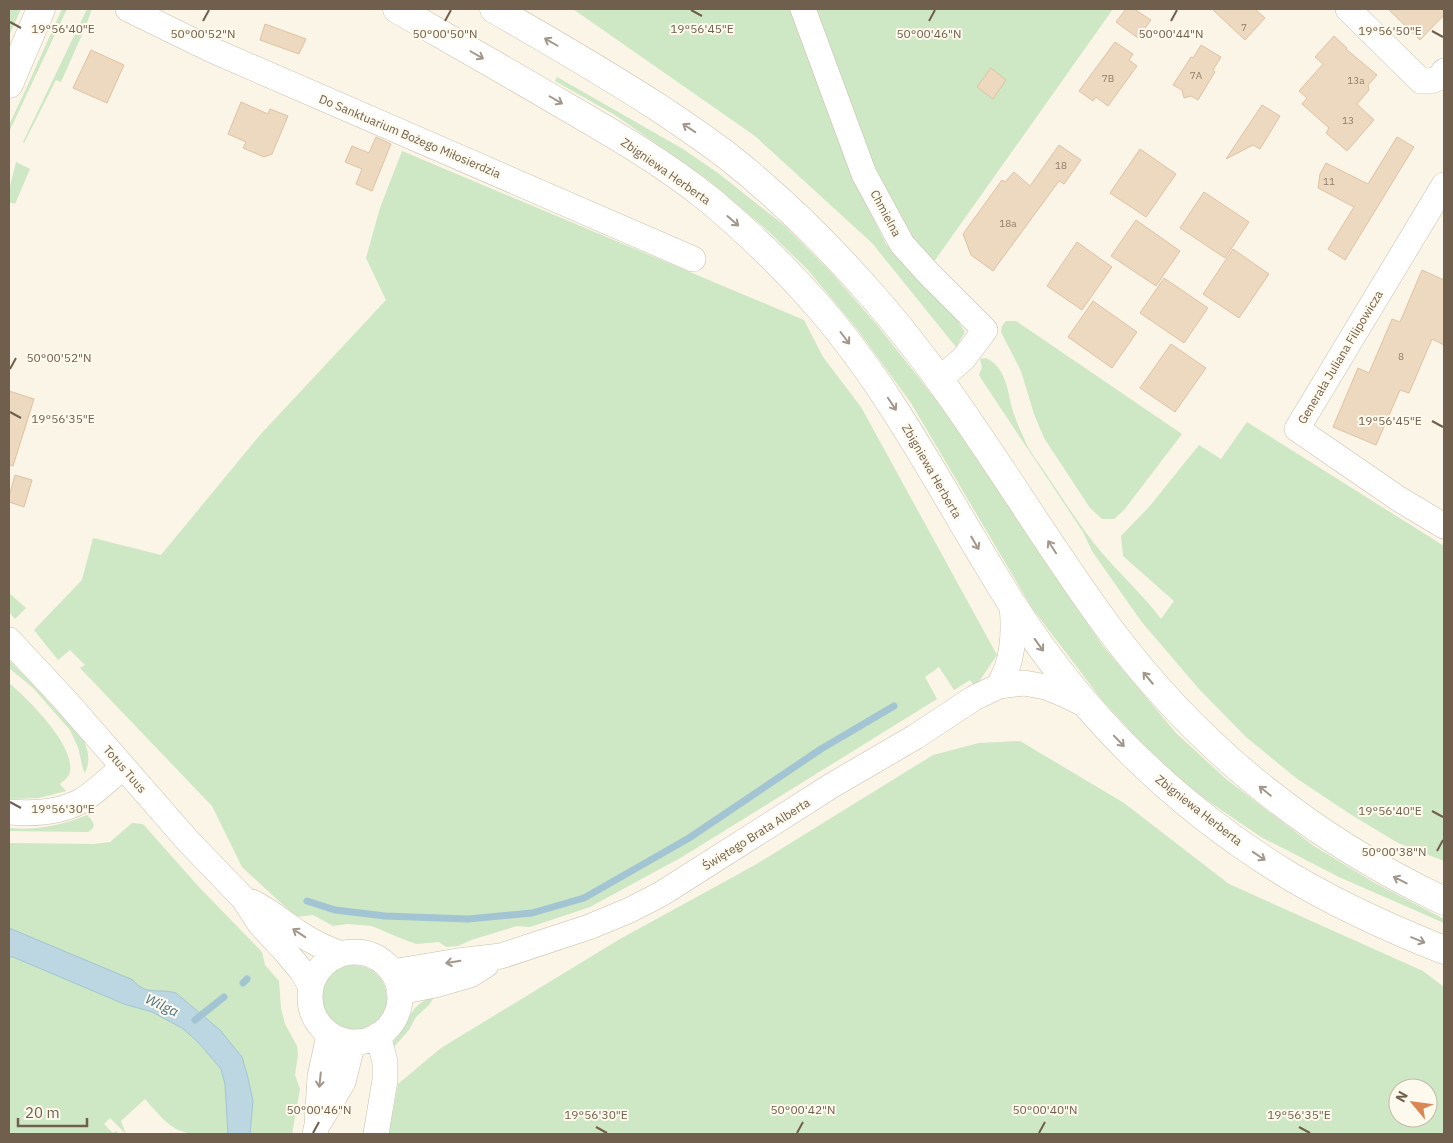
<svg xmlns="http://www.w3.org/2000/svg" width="1453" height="1143" viewBox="0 0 1453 1143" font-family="'IBM Plex Sans',sans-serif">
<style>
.green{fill:#cee7c5;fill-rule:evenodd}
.water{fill:#bcd7e2;stroke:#a3c4d3}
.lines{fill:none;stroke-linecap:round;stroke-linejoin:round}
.stream{stroke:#a3c4d3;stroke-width:7}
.building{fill:#edd9c0;stroke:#dfc2a2}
.street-casing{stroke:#cbbead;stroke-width:26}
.secondary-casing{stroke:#cec0ab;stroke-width:29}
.street{stroke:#fff;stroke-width:25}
.secondary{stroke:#fff;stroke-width:28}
.oneway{stroke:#a3978b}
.ticks{fill:none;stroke:#715f4d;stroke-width:2}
.labels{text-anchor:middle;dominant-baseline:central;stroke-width:4;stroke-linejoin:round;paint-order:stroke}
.number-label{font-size:10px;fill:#907e6a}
.street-label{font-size:12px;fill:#715f4d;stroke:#fdf9ec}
.water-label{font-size:14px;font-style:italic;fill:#4c768a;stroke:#fdf9ec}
.ticks-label{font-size:12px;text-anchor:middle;fill:#715f4d;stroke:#fdf9ec;stroke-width:4;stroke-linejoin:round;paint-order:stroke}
</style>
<rect width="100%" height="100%" fill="#faf5e6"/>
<path class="green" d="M9 9H21L9 36Z
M62 9H67L9 132V125L26 89Z
M87 9H92L85 28 61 82 56 80 24 143 23 142Z
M573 9H790L810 56 858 186 886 244 948 306 965 332 956 347 872 243 755 136Z
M811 9H1113L933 263 896 220Z
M557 77 683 149 718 173 785 226 829 270 877 325 941 406 1103 646 1176 733 1226 779 1314 846 1373 882 1444 919V923L1339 877 1261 837 1189 788 1135 736 1102 700 1032 608 911 403 857 329 808 270 767 230 707 179 615 115 555 81Z
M402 151 804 320 823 357 861 407 997 655 978 683 974 686 970 680 954 690 939 667 925 677 937 699 682 857 590 907 530 927 517 926 471 940 458 946 446 947 439 942 416 944 395 936 372 926 348 924 333 926 313 915 296 917 242 867 212 806 80 668 85 665 70 650 58 660 34 630 82 580 93 538 161 555 260 435 386 300 366 258 380 208Z
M16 162 30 169 15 204 9 202V190Z
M1006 321H1016L1182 434 1124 510 1114 519H1102L1090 508 1044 438 1034 414 1021 371 1001 332 1002 326Z
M986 358C1009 369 1007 396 1015 417 1018 426 1023 436 1027 445 1033 457 1043 468 1050 480 1067 505 1083 531 1103 554 1122 576 1144 596 1161 619L1174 601 1123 556 1121 536 1149 507 1199 445 1221 459 1247 422 1444 546V861L1398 843 1350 814 1296 778 1246 737 1199 689 1141 621 1092 551 1083 532 982 380 979 375 982 367 980 359Z
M9 593 26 608 15 619 9 612Z
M9 660 40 692 84 741C89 752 90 762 85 773L83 769 78 747 70 730 33 688 9 668Z
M9 683C28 699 75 745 70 772 69 777 64 780 60 784L66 791 39 798 9 799Z
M1020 741 1124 803 1229 884 1423 971 1444 987V1134H389L398 1084 441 1048 620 939 755 865 933 755 979 743ZM1398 1088H1428V1118H1398Z
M87 815C93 821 98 827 88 832L9 831V828C36 831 62 825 87 815Z
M132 823 143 824 198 886 262 952 265 965 279 981 281 1008 285 1024 297 1046 298 1055 295 1075 300 1089 292 1134H250L253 1101 193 1009 176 993 168 991 151 992 9 928V843L93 844 110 842Z
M9 957H13L124 1004 152 1012 182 1028 198 1042 221 1069 225 1084 228 1134C209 1134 187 1138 170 1125 161 1118 153 1108 145 1099L121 1121 126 1134 110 1118 104 1124 113 1133 116 1131 119 1134H9Z
M321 998a33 33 0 1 1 66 0a33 33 0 1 1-66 0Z
M432 997 433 999 429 1005 416 1017 409 1030 393 1048C393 1037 397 1036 403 1027 413 1012 414 1004 432 997Z"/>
<path class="water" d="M9 928 133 980C145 996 159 988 176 993L220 1030 242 1057 248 1078 253 1101 250 1134H228L225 1084 221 1069 198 1042 182 1028 152 1012 124 1004 13 957H9Z"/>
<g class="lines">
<path class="stream" d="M307 901 335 910 385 916 468 919 532 913 584 898 689 838 821 749 894 706
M243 983 247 979
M195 1020 224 997"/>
</g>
<path class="building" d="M1126 9H1134L1151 20 1138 38 1116 22Z
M1212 9H1255L1265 18 1245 40Z
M1388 9H1444V15L1420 40Z
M265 24 306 39 299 54 260 40Z
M1334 36 1347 48 1346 49 1377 75 1368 85 1369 90 1357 104 1374 120 1347 151 1326 133 1329 128 1302 104 1307 98 1299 91 1323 64 1315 57Z
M1115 42 1133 54 1129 60 1137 66 1108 106 1096 97 1093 101 1079 91Z
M1201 45 1221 57 1213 70 1215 72 1198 100 1191 96 1184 98 1182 90 1173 85 1191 57 1193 58Z
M91 50 124 65 107 103 73 88Z
M991 68 1006 80 993 99 977 87Z
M241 102 268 114 270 109 288 116 272 154 264 157 243 148 246 142 228 134Z
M1262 105 1280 116 1260 149 1253 145 1226 159Z
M376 137 391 144 372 191 356 184 362 169 345 162 352 146 369 153Z
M1397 137 1414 147 1345 260 1328 249 1354 207 1318 188 1320 174 1326 163 1368 184Z
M1059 145 1081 160 1064 184 1059 181 993 271 971 255 963 234 1002 180 1005 182 1014 172 1030 186Z
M1140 149 1176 174 1146 217 1110 193Z
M1204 192 1249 222 1225 258 1180 228Z
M1136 220 1180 251 1156 286 1111 256Z
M1077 242 1112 267 1082 310 1047 286Z
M1233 249 1269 274 1239 318 1203 294Z
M1422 270 1444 280V345L1432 339 1409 393 1400 390 1376 445 1333 427 1358 368 1369 373 1392 319 1400 322Z
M1164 278 1208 308 1184 343 1140 313Z
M1093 301 1137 332 1112 368 1068 337Z
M1171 344 1206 368 1175 412 1140 388Z
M9 391 34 399 13 466 9 465Z
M15 475 32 480 24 507 9 502V497Z"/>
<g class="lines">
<defs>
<path id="street" d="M128 9 212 50 693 259
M803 9 864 174 902 244 929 274 985 330 964 358 940 379
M1348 9 1421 81C1431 81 1439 81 1444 71
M1444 185 1297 429 1399 499 1444 526
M9 640 65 700 188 841 243 898 260 924 285 951 302 971 311 987
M999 686C1001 680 1005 674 1007 668 1014 648 1014 626 1012 605
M9 812C33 814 59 813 81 801 96 792 110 778 123 767
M252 902C269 910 283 923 299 933 312 942 327 949 342 954
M310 997a45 45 0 1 1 90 0a45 45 0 1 1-90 0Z
M392 972 458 961 501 956 589 927 630 910 661 894 831 786 915 737 974 698 999 686 1024 683 1046 687 1063 694 1086 705
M399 992 435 985 470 975 486 965
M320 1121 343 1082 353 1042
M315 1134 317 1125 320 1077 329 1035
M376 1134 385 1080V1062L378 1035"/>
<path id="secondary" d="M397 9C451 40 506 71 560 103 612 133 664 163 711 201 750 234 786 269 819 307 897 397 949 505 1012 604 1083 716 1175 806 1288 875 1338 905 1391 929 1444 950
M494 9C550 41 605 73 659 108 683 124 707 140 730 158 783 200 833 250 877 301 965 402 1029 520 1108 627 1197 747 1309 837 1444 901
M9 84 41 9"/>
</defs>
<use href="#street" class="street-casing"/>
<use href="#secondary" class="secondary-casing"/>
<use href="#street" class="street"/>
<use href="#secondary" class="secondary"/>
</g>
<defs><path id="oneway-shaft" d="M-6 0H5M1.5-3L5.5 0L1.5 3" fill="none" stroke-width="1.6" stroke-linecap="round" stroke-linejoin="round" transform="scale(1.25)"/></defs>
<g class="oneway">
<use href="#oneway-shaft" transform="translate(551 42) rotate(-150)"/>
<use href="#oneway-shaft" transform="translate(477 55) rotate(30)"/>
<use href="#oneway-shaft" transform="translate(556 100) rotate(30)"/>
<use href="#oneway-shaft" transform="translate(689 128) rotate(-146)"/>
<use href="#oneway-shaft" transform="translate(733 221) rotate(41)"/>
<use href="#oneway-shaft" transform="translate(845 338) rotate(53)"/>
<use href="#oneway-shaft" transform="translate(892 404) rotate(56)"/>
<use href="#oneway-shaft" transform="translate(975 543) rotate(60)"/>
<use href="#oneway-shaft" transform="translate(1052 547) rotate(-123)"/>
<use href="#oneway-shaft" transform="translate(1039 645) rotate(54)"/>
<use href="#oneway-shaft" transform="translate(1148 678) rotate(-130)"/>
<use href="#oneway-shaft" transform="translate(1119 741) rotate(46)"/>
<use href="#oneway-shaft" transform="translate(1265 791) rotate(-141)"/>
<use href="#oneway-shaft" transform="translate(1259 856) rotate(34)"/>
<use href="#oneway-shaft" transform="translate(1400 880) rotate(-153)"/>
<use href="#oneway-shaft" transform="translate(299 933) rotate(-147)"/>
<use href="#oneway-shaft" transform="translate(1418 940) rotate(22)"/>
<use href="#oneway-shaft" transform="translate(453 962) rotate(171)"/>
<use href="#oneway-shaft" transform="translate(320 1080) rotate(96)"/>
</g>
<path class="ticks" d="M691 10 702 16M203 21 209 10M445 21 451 10M929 21 935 10M1171 21 1177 10M10 22 21 28M1432 31 1443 37M10 369 16 358M10 412 21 418M1432 421 1443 427M10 802 21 808M1432 811 1443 817M1437 851 1443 840M596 1127 607 1133M1299 1127 1310 1133M313 1133 319 1122M797 1133 803 1122M1039 1133 1045 1122"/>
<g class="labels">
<g class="number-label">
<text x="1244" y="27">7</text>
<text x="1196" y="75">7A</text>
<text x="1108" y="78">7B</text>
<text x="1356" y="80">13a</text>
<text x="1348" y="120">13</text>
<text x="1061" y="165">18</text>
<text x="1329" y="181">11</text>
<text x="1008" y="223">18a</text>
<text x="1401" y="356">8</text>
</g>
<g class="street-label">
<text transform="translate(410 136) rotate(23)">Do Sanktuarium Bożego Miłosierdzia</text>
<text transform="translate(666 171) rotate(35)">Zbigniewa Herberta</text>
<text transform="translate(886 213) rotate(62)">Chmielna</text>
<text transform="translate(1340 357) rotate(-59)">Generała Juliana Filipowicza</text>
<text transform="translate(932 471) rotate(60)">Zbigniewa Herberta</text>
<text transform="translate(125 769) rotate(49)">Totus Tuus</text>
<text transform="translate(1199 810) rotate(38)">Zbigniewa Herberta</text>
<text transform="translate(756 834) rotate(-32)">Świętego Brata Alberta</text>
</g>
<g class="water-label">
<text transform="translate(162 1005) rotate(25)">Wilga</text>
</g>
</g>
<g class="ticks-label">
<text x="63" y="33">19°56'40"E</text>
<text x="702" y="33">19°56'45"E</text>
<text x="1390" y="35">19°56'50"E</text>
<text x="203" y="38">50°00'52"N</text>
<text x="445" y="38">50°00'50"N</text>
<text x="929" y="38">50°00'46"N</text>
<text x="1171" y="38">50°00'44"N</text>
<text x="59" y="362">50°00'52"N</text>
<text x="63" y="423">19°56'35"E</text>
<text x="1390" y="425">19°56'45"E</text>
<text x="63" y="813">19°56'30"E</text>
<text x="1390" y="815">19°56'40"E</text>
<text x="1394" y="856">50°00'38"N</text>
<text x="319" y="1114">50°00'46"N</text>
<text x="803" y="1114">50°00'42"N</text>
<text x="1045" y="1114">50°00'40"N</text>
<text x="596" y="1119">19°56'30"E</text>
<text x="1299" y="1119">19°56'35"E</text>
</g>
<rect width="1453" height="1143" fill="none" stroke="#715f4d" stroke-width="20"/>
<g transform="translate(1413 1103) rotate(299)"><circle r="24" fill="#fdf9ec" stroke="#c5bbac"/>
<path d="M0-4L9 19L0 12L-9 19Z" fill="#da8755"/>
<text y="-8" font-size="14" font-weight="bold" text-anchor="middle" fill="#715f4d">N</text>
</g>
<path d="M18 1118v8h69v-8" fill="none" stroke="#715f4d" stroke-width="2.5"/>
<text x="25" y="1118" font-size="15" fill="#715f4d" stroke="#fdf9ec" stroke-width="4" paint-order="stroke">20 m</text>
</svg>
